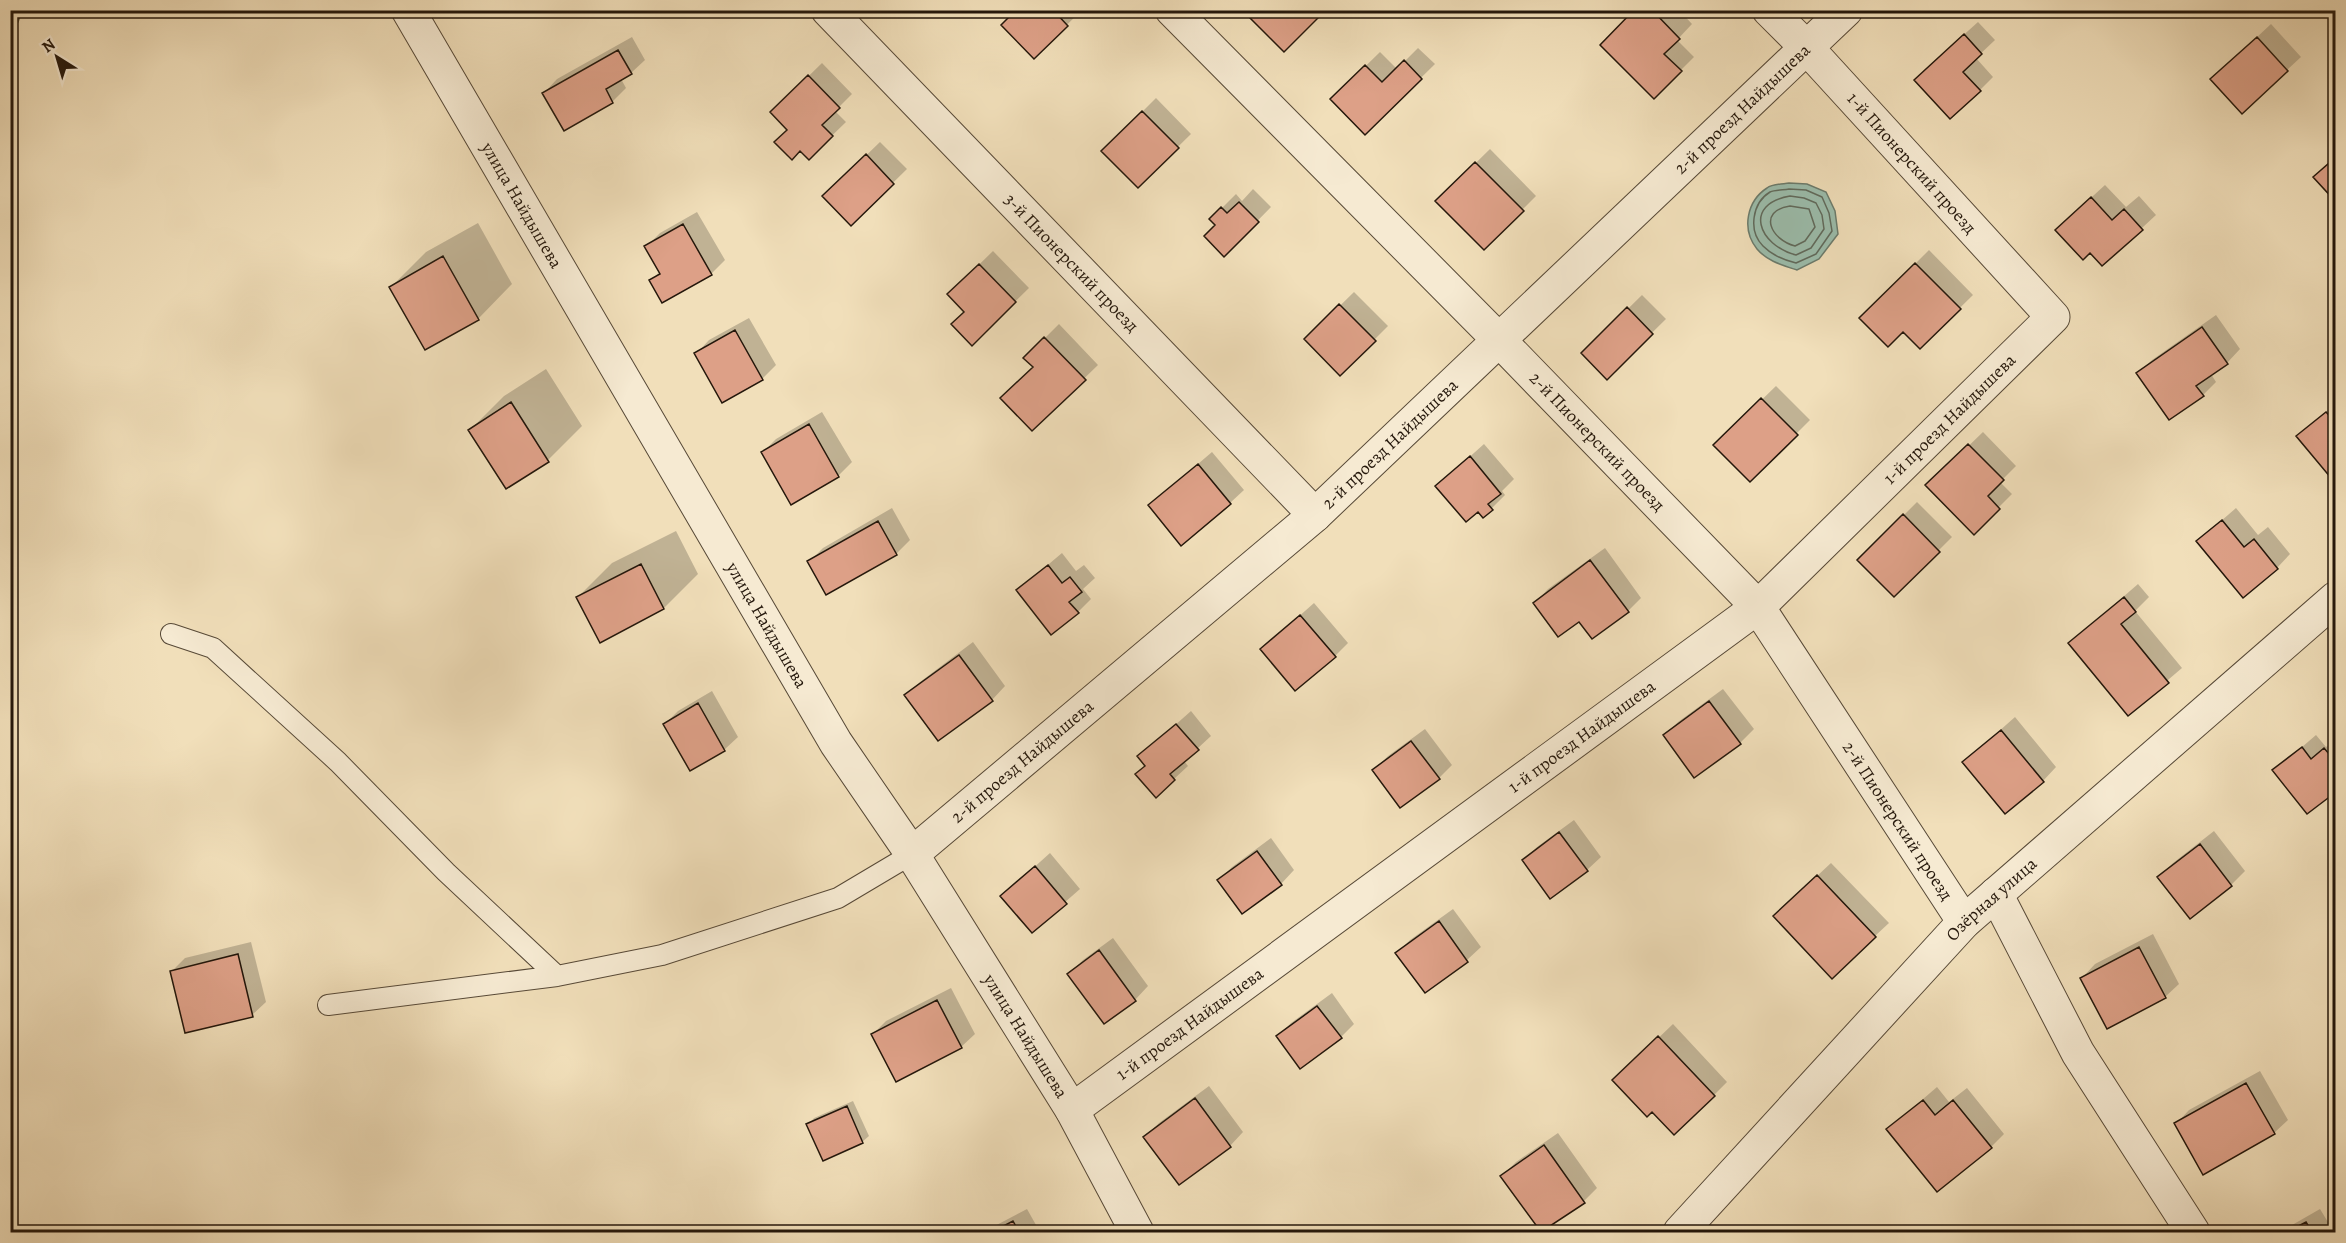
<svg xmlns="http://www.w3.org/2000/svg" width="2346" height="1243" viewBox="0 0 2346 1243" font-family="Alegreya,serif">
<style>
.green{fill:#b8c291;stroke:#6e6c4e;stroke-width:1.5}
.water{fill:#9bbdac;stroke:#6b7b6c;stroke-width:1.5}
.shadow{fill:#0003}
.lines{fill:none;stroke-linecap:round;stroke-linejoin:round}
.shore{stroke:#606a5c;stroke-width:1.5}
.building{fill:#dda087;stroke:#24170b;stroke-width:1.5}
.service-casing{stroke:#574937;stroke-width:22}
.minor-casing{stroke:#574937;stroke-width:35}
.service{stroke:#f6ead2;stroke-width:20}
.minor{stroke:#f6ead2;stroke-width:33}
.labels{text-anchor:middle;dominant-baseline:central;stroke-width:4.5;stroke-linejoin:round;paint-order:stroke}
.street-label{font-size:18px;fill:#24170b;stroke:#f6ead2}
</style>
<rect width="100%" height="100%" fill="#f1dfba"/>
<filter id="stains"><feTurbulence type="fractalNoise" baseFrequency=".00333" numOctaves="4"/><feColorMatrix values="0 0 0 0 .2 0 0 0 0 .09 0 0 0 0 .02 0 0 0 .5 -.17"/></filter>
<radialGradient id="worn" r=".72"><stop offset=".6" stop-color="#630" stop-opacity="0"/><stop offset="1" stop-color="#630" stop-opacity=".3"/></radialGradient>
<path class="green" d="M11 10 22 11 18 22 11 32Z"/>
<path class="water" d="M1789 183 1807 184 1826 192 1835 211 1838 234 1819 259 1797 270C1782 265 1767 261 1757 249 1741 229 1747 201 1767 188 1772 184 1783 184 1789 183Z"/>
<path class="shadow" d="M1018 10H1080L1081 11 1034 57Z
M1636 10H1679L1692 24 1677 40 1694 57 1654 97Z
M1978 22 1995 40 1976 58 1993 77 1980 90 1929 66Z
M2271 24 2301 57 2287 70 2226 66Z
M632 37 645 60 631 73 621 79 626 88 612 102 544 93 557 79Z
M1418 48 1435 64 1365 133 1332 99 1380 52 1397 69Z
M822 63 852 94 835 111 846 122 809 158 789 130 772 112Z
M1156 98 1191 134 1138 186 1103 151Z
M880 142 907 169 851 224 824 196Z
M1490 149 1536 196 1484 248 1437 201Z
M2105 185 2126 207 2139 196 2156 215 2103 264 2071 216Z
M1253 189 1271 207 1224 255 1217 225 1211 219 1236 194 1242 201Z
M697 212 725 260 711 274 651 281 660 271 646 247 660 233Z
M478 223 512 284 478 319 391 287 426 252Z
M1929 250 1973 295 1920 347 1903 330 1861 318Z
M993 251 1029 288 972 344 965 311 949 294Z
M1354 292 1388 326 1340 374 1306 339Z
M1642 295 1666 319 1607 377 1583 353Z
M2216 315 2240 349 2227 363 2211 374 2216 382 2203 395 2138 373 2152 360Z
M749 318 776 365 762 379 696 354 709 340Z
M1059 324 1098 365 1032 429 1035 367 1025 358Z
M546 369 582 426 548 460 470 430 504 396Z
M1776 386 1810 420 1750 480 1715 445Z
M2336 403V482L2298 436Z
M822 412 852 462 838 476 763 452 776 439Z
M1983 432 2016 466 2000 482 2012 494 1974 532 1928 485Z
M1484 444 1514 479 1502 491 1505 495 1492 508 1478 510 1437 486Z
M1212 452 1244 490 1230 503 1150 505Z
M1917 502 1952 537 1894 595 1859 560Z
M892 508 910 540 896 554 809 562 823 548Z
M2236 508 2258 535 2268 527 2290 554 2277 568 2198 541Z
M676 531 698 574 664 608 578 597 612 563Z
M1605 548 1641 598 1628 611 1580 620 1535 603 1548 589Z
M1062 553 1076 571 1084 565 1095 578 1083 589 1091 599 1078 612 1018 590Z
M2138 584 2149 597 2135 611 2182 668 2128 714 2070 643Z
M1314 603 1348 643 1335 656 1262 649Z
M973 642 1005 686 992 700 906 695 920 682Z
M1723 689 1754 729 1740 743 1695 776 1665 735 1678 722Z
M712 691 738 737 724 750 665 724 678 711Z
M1191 711 1211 736 1184 761 1188 766 1174 779 1139 757Z
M2015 717 2056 767 2043 781 1964 762Z
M1425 729 1452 765 1439 778 1374 770 1388 756Z
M2316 735 2326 747 2336 739V790L2274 771Z
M1574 820 1601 857 1587 870 1524 860 1537 847Z
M2214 831 2245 871 2231 885 2190 916 2159 877 2173 863Z
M1271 838 1294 870 1281 884 1219 880 1232 867Z
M1050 853 1080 889 1032 931 1002 896Z
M1831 863 1889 923 1875 936 1788 903Z
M1453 909 1481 947 1467 960 1425 991 1397 953 1410 940Z
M2153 934 2179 984 2165 997 2082 978 2095 964Z
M1113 938 1148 986 1135 1000 1069 974 1083 960Z
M251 942 266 1002 252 1015 171 972 185 958Z
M951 988 975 1034 961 1047 873 1034 886 1021Z
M1332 993 1354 1024 1341 1037 1278 1036 1291 1023Z
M1673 1024 1727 1082 1714 1095 1628 1067Z
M2260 1071 2288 1120 2274 1133 2176 1124 2189 1110Z
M1209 1086 1243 1132 1230 1146 1145 1137 1159 1123Z
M1937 1087 1949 1102 1967 1088 2004 1134 1991 1147 1888 1129Z
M853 1101 869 1136 862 1142 808 1125 814 1118Z
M1558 1133 1597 1188 1584 1201 1502 1176 1516 1162Z
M1027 1209 1040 1232H985L987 1230Z
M2320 1209 2334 1232H2280Z
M1424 1225 1429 1232H1414Z"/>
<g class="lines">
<path class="shore" d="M1789 189 1806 190 1822 197 1829 213 1832 231 1816 254 1796 263C1783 260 1773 256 1763 246 1748 231 1752 203 1770 192 1775 190 1784 190 1789 189Z
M1790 196 1804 198 1816 203 1822 215 1824 229 1811 248 1796 255C1758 245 1743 204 1790 196Z
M1790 206 1809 209 1815 227 1805 241 1795 246C1771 240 1757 211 1790 206Z"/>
</g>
<path class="building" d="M1016 10H1053L1068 26 1034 59 1001 25Z
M1252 10H1321L1323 13 1284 52 1247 15Z
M1634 10H1652L1680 39 1664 54 1682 71 1654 99 1600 45Z
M1964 34 1982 54 1963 72 1981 91 1950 119 1914 80Z
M2257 37 2288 71 2242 114 2210 79Z
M618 50 632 74 606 89 613 103 564 131 542 93Z
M1404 60 1422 79 1365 135 1330 99 1365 65 1382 82Z
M808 75 840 108 822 125 833 136 809 160 800 151 792 160 774 142 787 130 770 112Z
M1142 111 1179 148 1138 188 1101 151Z
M866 154 894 184 851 226 822 196Z
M2336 157V202L2313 177Z
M1475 162 1524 211 1484 250 1435 201Z
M2091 197 2112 220 2124 209 2143 230 2102 266 2090 253 2083 260 2055 230Z
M1239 202 1259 222 1224 257 1204 236 1215 225 1209 219 1221 207 1227 213Z
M683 224 712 275 662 303 649 280 660 274 644 246Z
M443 256 479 320 425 350 389 287Z
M1915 263 1961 309 1920 349 1903 332 1888 347 1859 318Z
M979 264 1016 302 972 346 951 324 964 312 947 294Z
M1339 304 1376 341 1340 376 1304 339Z
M1627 307 1653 334 1607 380 1581 353Z
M2202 327 2228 364 2196 386 2204 396 2169 420 2136 373Z
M735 330 763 380 722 403 694 353Z
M1044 337 1086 380 1032 431 1000 398 1033 367 1023 358Z
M1761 398 1798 435 1750 482 1713 445Z
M511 402 549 462 506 489 468 430Z
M2326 412 2336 423V484L2296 436Z
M809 424 839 477 791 505 761 452Z
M1968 444 2004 480 1988 496 2000 509 1974 535 1925 485Z
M1470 456 1501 494 1488 504 1493 510 1483 518 1478 512 1466 522 1435 486Z
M1198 464 1231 504 1181 546 1148 505Z
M1903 514 1940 552 1894 597 1857 560Z
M2222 520 2244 547 2254 539 2278 569 2243 598 2196 541Z
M878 521 897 555 826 595 807 561Z
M1590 560 1629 612 1592 639 1579 622 1558 637 1533 603Z
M641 564 664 609 600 643 576 597Z
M1048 565 1062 583 1070 577 1082 592 1069 602 1079 613 1051 635 1016 590Z
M2124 597 2136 612 2121 624 2169 683 2128 716 2068 643Z
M1300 615 1336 657 1295 691 1260 649Z
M959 655 993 701 938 741 904 695Z
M1709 701 1741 744 1694 778 1663 735Z
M698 703 725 751 690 771 663 724Z
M1176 724 1199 750 1170 774 1175 780 1156 798 1135 774 1145 766 1137 756Z
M2001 730 2044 782 2005 814 1962 762Z
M1411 741 1440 779 1400 808 1372 770Z
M2302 747 2311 759 2324 748 2336 762V792L2307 814 2272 770Z
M1559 832 1588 871 1550 899 1522 860Z
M2200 844 2232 886 2190 919 2157 877Z
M1257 851 1282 885 1242 914 1217 880Z
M1035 866 1067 904 1032 933 1000 896Z
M1817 875 1876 937 1832 979 1773 916Z
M1439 921 1468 962 1425 993 1395 953Z
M2139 947 2166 998 2107 1029 2080 978Z
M1099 950 1136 1001 1104 1024 1067 974Z
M238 954 253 1017 185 1033 170 971Z
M937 1000 962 1048 896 1082 871 1034Z
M1317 1006 1342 1038 1300 1069 1276 1036Z
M1658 1036 1715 1096 1674 1135 1652 1112 1647 1117 1612 1080Z
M2246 1083 2275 1134 2203 1175 2174 1123Z
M1195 1098 1231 1147 1179 1185 1143 1137Z
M1923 1100 1935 1115 1953 1100 1992 1148 1937 1192 1886 1129Z
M847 1106 863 1143 823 1161 806 1124Z
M1544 1145 1585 1203 1541 1232 1500 1176Z
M1013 1221 1019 1232H992Z
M2306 1222 2312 1232H2287Z"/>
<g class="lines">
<defs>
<path id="service" d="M171 634 213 648 338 762 446 872 557 976
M328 1005 557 976 662 955 838 898 912 854"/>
<g id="minor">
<path id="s1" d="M408 10 836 743 912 854 1072 1110 1137 1232"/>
<path id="s2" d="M828 10 1315 515"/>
<path id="s3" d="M1172 10 1499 340 1758 607 1964 922"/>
<path id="s4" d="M912 854 1315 515 1846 10"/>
<path d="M1996 894 2078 1053 2193 1232"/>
<path id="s5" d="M1072 1110 1758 607 2053 317 1807 48 1769 10"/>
<path id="s6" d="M1680 1232 1964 922 2336 598"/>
</g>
</defs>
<use href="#service" class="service-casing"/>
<use href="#minor" class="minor-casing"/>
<use href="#service" class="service"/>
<use href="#minor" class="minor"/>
</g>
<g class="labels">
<g class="street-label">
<text stroke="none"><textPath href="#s4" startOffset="1116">2-й проезд Найдышева</textPath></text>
<text transform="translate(1912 163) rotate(48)">1-й Пионерский проезд</text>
<text stroke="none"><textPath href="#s1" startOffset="226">улица Найдышева</textPath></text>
<text stroke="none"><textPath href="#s2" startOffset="351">3-й Пионерский проезд</textPath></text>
<text stroke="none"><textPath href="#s5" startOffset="1119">1-й проезд Найдышева</textPath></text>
<text stroke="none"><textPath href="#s3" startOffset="606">2-й Пионерский проезд</textPath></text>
<text stroke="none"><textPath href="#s4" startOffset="630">2-й проезд Найдышева</textPath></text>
<text stroke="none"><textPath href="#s1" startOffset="712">улица Найдышева</textPath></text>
<text stroke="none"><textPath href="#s5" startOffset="632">1-й проезд Найдышева</textPath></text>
<text stroke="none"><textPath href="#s4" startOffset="144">2-й проезд Найдышева</textPath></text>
<text stroke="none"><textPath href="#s3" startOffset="1092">2-й Пионерский проезд</textPath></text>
<text stroke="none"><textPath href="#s6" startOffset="456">Озёрная улица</textPath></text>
<text stroke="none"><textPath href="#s5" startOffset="146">1-й проезд Найдышева</textPath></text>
<text stroke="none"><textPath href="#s1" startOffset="1198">улица Найдышева</textPath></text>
</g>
</g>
<rect width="2346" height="1243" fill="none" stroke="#f1dfba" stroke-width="36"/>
<rect x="12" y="12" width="2322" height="1219" fill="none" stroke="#24170b" stroke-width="3"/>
<rect x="18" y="18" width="2310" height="1207" fill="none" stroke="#24170b" stroke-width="1.5"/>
<g transform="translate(57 57) rotate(323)" stroke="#f6ead2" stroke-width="4.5" paint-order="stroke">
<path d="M0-4.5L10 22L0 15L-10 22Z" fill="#24170b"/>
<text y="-9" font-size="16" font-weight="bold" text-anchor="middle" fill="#24170b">N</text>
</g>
<rect width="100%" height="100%" filter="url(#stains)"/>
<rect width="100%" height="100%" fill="url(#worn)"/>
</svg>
